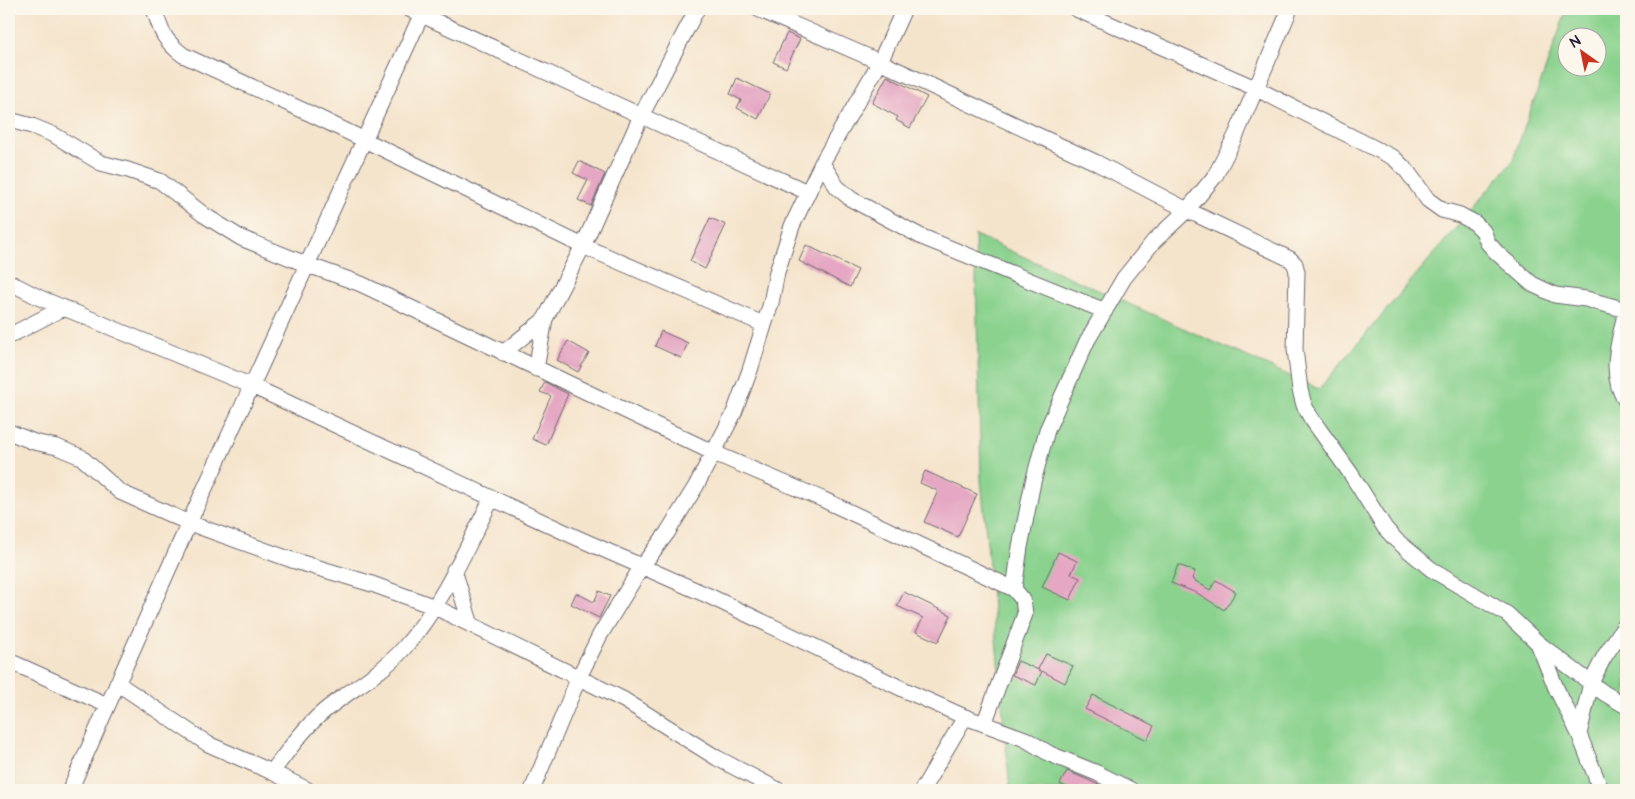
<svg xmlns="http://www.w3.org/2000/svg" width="1635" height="799" viewBox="0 0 1635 799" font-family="'Architects Daughter',sans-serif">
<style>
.green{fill:#8ad28e;stroke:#567a64;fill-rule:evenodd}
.building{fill:#e5a7c3}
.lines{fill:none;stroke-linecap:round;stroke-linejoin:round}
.street-casing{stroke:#6c666e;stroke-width:17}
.street{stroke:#fff;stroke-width:15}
</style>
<rect width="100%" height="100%" fill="#fbf7ec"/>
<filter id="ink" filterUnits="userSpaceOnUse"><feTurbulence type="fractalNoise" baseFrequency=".02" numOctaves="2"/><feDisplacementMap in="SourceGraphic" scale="10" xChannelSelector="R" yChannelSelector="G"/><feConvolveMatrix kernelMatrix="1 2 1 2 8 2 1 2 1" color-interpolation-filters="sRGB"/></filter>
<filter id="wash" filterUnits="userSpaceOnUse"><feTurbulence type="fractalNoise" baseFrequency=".0096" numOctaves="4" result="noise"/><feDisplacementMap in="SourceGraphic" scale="20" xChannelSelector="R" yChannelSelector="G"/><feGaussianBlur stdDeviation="1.12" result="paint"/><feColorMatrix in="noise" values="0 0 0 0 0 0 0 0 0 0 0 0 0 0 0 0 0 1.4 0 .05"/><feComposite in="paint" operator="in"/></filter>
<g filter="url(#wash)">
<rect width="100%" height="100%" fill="#f5e4cc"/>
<path class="green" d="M1567 9H1626V790H1010L981 479 975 235 1319 389 1512 162ZM1568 38H1598V68H1568Z"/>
<g id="blocks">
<path class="building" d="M787 33 800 39 786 68 773 62Z
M887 76 927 97 910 128 896 120 898 117 872 103Z
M737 78 770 94 758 119 737 108 741 100 730 94Z
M579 161 605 174 591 206 578 200 588 180 573 173Z
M710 218 726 225 705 269 690 261Z
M806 245 858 270 850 287 799 261Z
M661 331 688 343 681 358 655 346Z
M568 341 589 353 578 372 557 360Z
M545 382 568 394 546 445 532 439 551 396 540 392Z
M925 471 977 494 958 537 924 522 938 491 920 483Z
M1058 552 1077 561 1071 574 1080 578 1070 600 1042 587Z
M1178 565 1195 571 1192 579 1210 590 1216 580 1236 592 1224 610 1197 593 1171 583Z
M599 591 610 596 599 618 571 604 576 593 594 602Z
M904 592 951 615 938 642 916 632 923 618 897 606Z
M1046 654 1073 666 1065 683 1042 671 1036 685 1012 675 1018 661 1041 671 1038 669Z
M1093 695 1154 726 1147 740 1085 709Z
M1067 771 1086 779 1109 790H1072L1060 784Z"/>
</g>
</g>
<g filter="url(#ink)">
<use href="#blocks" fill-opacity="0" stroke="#6c666e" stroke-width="1"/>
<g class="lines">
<defs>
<path id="street" d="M154 9C161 31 163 40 183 55L313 115 583 246 763 324
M409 9 807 192
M758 9 880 62 1095 162 1187 210 1290 259 1295 264 1297 272 1295 349 1300 390 1304 405 1311 418 1351 474 1385 528 1396 540 1431 569 1507 614 1538 643 1604 693 1626 706
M1076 9 1255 88 1394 158 1407 171 1428 200 1442 210 1460 215 1475 223 1483 231 1488 243 1497 253 1532 284 1555 295 1586 299 1626 310
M9 120 32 126 54 135 101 163 128 170 160 181 204 215 241 238 308 265 361 284 714 453 822 499 1014 589 1023 600 1025 614 984 724
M822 163 837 187 851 199 922 237 1105 311
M9 282 40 298 252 386 573 536 709 596 909 692 965 717 1025 739 1050 754 1097 773 1131 790
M1626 310C1620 339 1607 374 1626 401
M9 336 63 308
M503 353 545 319
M536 369 545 319 583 246 641 116 697 9
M9 432 34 442 57 447 81 457 120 492 189 523 292 560 372 584 435 607 624 700 717 758 778 790
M454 570 471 625
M1014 589 1020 547 1033 482 1047 430 1087 341 1124 278 1154 241 1187 210 1215 176 1236 135 1290 9
M1538 643 1556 688 1579 734 1601 790
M9 661 107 705
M117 683 208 744 272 772 308 790
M1579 734 1591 683 1604 657 1626 624
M272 772C290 748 308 722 333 704 357 686 384 671 404 648 442 605 466 549 492 498
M70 790 189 523 424 9
M532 790 579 677 600 635 642 566 667 533 696 486 734 413 750 370 771 303 777 272 792 226 822 163 880 62 904 9
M922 790 965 717"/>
</defs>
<use href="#street" class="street-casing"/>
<use href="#street" class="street"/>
</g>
</g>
<rect width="1635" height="799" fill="none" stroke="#fbf7ec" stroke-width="30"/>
<g transform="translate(1582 52) rotate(327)"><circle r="24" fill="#fbf7ec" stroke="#a4a2a5"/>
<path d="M0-4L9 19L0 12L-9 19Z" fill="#c8321e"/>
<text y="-8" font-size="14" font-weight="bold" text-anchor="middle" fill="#22223b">N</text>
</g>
</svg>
